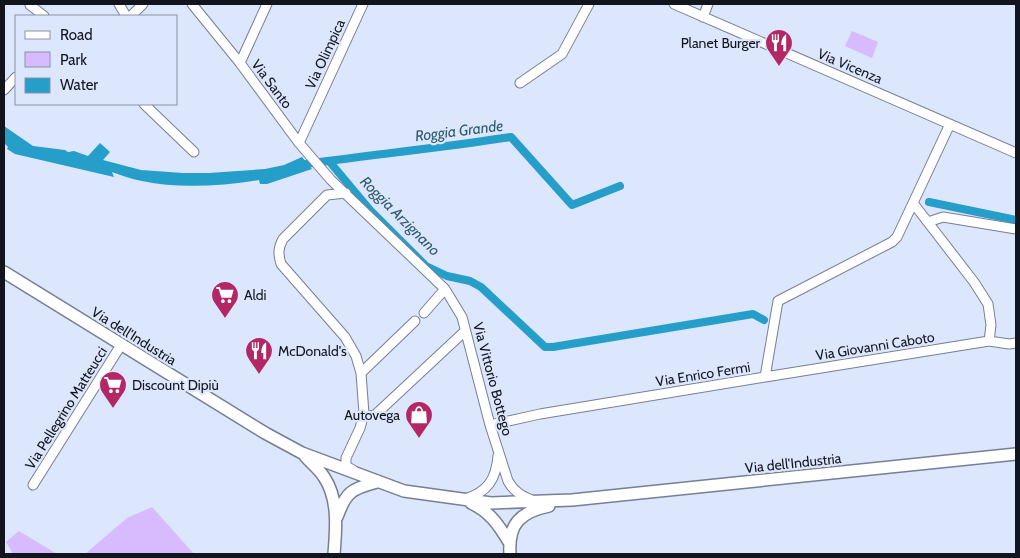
<svg xmlns="http://www.w3.org/2000/svg" width="1020" height="558" viewBox="0 0 1020 558" font-family="Cabin,sans-serif">
<style>
.green{fill:#d7bbfe}
.water{fill:#259eca}
.lines{fill:none;stroke-linecap:round;stroke-linejoin:round}
.canal{stroke:#259eca;stroke-width:8}
.minor-casing{stroke:#767f93;stroke-width:11}
.major-casing{stroke:#767f93;stroke-width:14}
.minor{stroke:#fff;stroke-width:9}
.major{stroke:#fff;stroke-width:11}
.labels{text-anchor:middle;dominant-baseline:central;stroke-width:4.5;stroke-linejoin:round;paint-order:stroke}
.poi-label{font-size:14px;fill:#12151d;stroke:#dce6fd;text-anchor:start}
.street-label{font-size:14px;fill:#12151d;stroke:#dce6fd}
.water-label{font-size:15px;font-style:italic;fill:#2c5a6e;stroke:#dce6fd}
</style>
<rect width="100%" height="100%" fill="#dce6fd"/>
<path class="green" d="M852 31 878 42 872 58 845 46Z
M152 507 194 554H85L127 518Z
M19 531 57 554H13L6 542Z"/>
<path class="water" d="M4 126 33 146 65 150 68 152 74 151 88 156 100 143 110 152 103 160 141 170 183 173H209L265 169 284 165 302 157 312 169 267 184H260L259 180C221 186 179 189 142 181 131 179 121 175 112 172L114 177 15 154 7 149 8 147 4 143Z"/>
<g class="lines">
<path class="canal" d="M329 161 370 210 426 266 447 276 470 281 481 287 545 347H553L753 314 764 320
M298 165C369 155 440 148 511 137L572 205 620 186
M929 202 1016 220"/>
<defs>
<path id="minor" d="M119 4 126 16
M192 4 240 63 299 143 331 180 445 289 462 317 490 425 508 481C514 492 522 496 534 501
M674 4 1016 153
M30 5 44 16
M131 16 143 4
M703 17 708 4
M240 63 267 4
M520 83 562 54 589 4
M4 90 16 77
M144 104 194 152
M299 143 363 4
M346 193 327 195 283 239C278 248 278 254 281 264L345 337 356 356 361 373 364 414 360 428 346 458V466L353 470
M913 203 974 282 988 304 991 325 989 341
M928 222 943 217 1016 229
M424 313 445 289
M361 373 415 321
M765 377 989 341 1009 344 1016 343
M364 414 368 416 375 415 465 331
M490 425 540 414 765 377 778 301 892 242 897 237 913 203 950 124
M33 485 121 345
M465 499C488 492 496 479 498 456"/>
<path id="major" d="M4 272 265 433 302 453 404 491 491 503 572 500 1016 454
M305 456C311 463 319 469 324 477 339 499 336 529 334 554
M471 503C490 512 498 524 509 542
M337 517C346 492 351 489 377 482
M510 554C508 524 520 512 549 506"/>
</defs>
<use href="#minor" class="minor-casing"/>
<use href="#major" class="major-casing"/>
<use href="#minor" class="minor"/>
<use href="#major" class="major"/>
</g>
<defs>
<symbol id="restaurant-pin" viewBox="-11 -11 22 30"><path d="M0 17L-7.5 6A9.5 9.5 0 1 1 7.5 6Z" fill="#b22764" stroke="#dce6fd"/><path d="M-5-6h1v4h1v-4h1v4h1v-4h1v5L-1.5 .5V6h-2V.5L-5-1ZM5-6V6H3V1.5H1.5Q1.5-4 5-6Z" fill="#fff"/></symbol>
<symbol id="supermarket-pin" viewBox="-11 -11 22 30"><path d="M0 17L-7.5 6A9.5 9.5 0 1 1 7.5 6Z" fill="#b22764" stroke="#dce6fd"/><path d="M-6-5.5h2.5l.6 2H6L4.5 2H-2.5L-4.4-4H-6ZM-1.5 3.2a1.3 1.3 0 1 0 .1 0ZM3 3.2a1.3 1.3 0 1 0 .1 0Z" fill="#fff"/></symbol>
<symbol id="shop-pin" viewBox="-11 -11 22 30"><path d="M0 17L-7.5 6A9.5 9.5 0 1 1 7.5 6Z" fill="#b22764" stroke="#dce6fd"/><path d="M-5-2.5h2.3a2.7 3.5 0 0 1 5.4 0H5L5.5 6h-11ZM-1.5-2.5h3a1.5 2.3 0 0 0-3 0Z" fill="#fff"/></symbol>
</defs>
<g fill-rule="evenodd">
<use href="#restaurant-pin" x="763" y="27" width="32" height="43"/>
<use href="#supermarket-pin" x="209" y="279" width="32" height="43"/>
<use href="#restaurant-pin" x="243" y="335" width="32" height="43"/>
<use href="#supermarket-pin" x="97" y="369" width="32" height="43"/>
<use href="#shop-pin" x="403" y="399" width="32" height="43"/>
</g>
<g class="labels">
<g class="poi-label">
<text x="760" y="43" text-anchor="end">Planet Burger</text>
<text x="244" y="295">Aldi</text>
<text x="278" y="351">McDonald's</text>
<text x="132" y="385">Discount Dipiù</text>
<text x="400" y="415" text-anchor="end">Autovega</text>
</g>
<g class="street-label">
<text transform="translate(325 54) rotate(-65)">Via Olimpica</text>
<text transform="translate(850 66) rotate(23)">Via Vicenza</text>
<text transform="translate(272 84) rotate(53)">Via Santo</text>
<text transform="translate(134 336) rotate(32)">Via dell'Industria</text>
<text transform="translate(875 346) rotate(-9)">Via Giovanni Caboto</text>
<text transform="translate(703 374) rotate(-9)">Via Enrico Fermi</text>
<text transform="translate(493 379) rotate(75)">Via Vittorio Bottego</text>
<text transform="translate(66 408) rotate(-58)">Via Pellegrino Matteucci</text>
<text transform="translate(793 463) rotate(-6)">Via dell'Industria</text>
</g>
<g class="water-label">
<text transform="translate(459 131) rotate(-7)">Roggia Grande</text>
<text transform="translate(400 216) rotate(45)">Roggia Arzignano</text>
</g>
</g>
<rect width="1020" height="558" fill="none" stroke="#12151d" stroke-width="10"/>
<rect x="15" y="15" width="162" height="90" fill="#dce6fd" stroke="#8b92a3"/>
<rect x="25" y="31" width="25" height="8" fill="#ffffff" stroke="#8b92a3"/>
<text x="60" y="40" font-size="15" fill="#12151d">Road</text>
<rect x="25" y="52" width="25" height="15" fill="#d7bbfe" stroke="#8b92a3"/>
<text x="60" y="65" font-size="15" fill="#12151d">Park</text>
<rect x="25" y="78" width="25" height="15" fill="#259eca" stroke="#8b92a3"/>
<text x="60" y="90" font-size="15" fill="#12151d">Water</text>
</svg>
